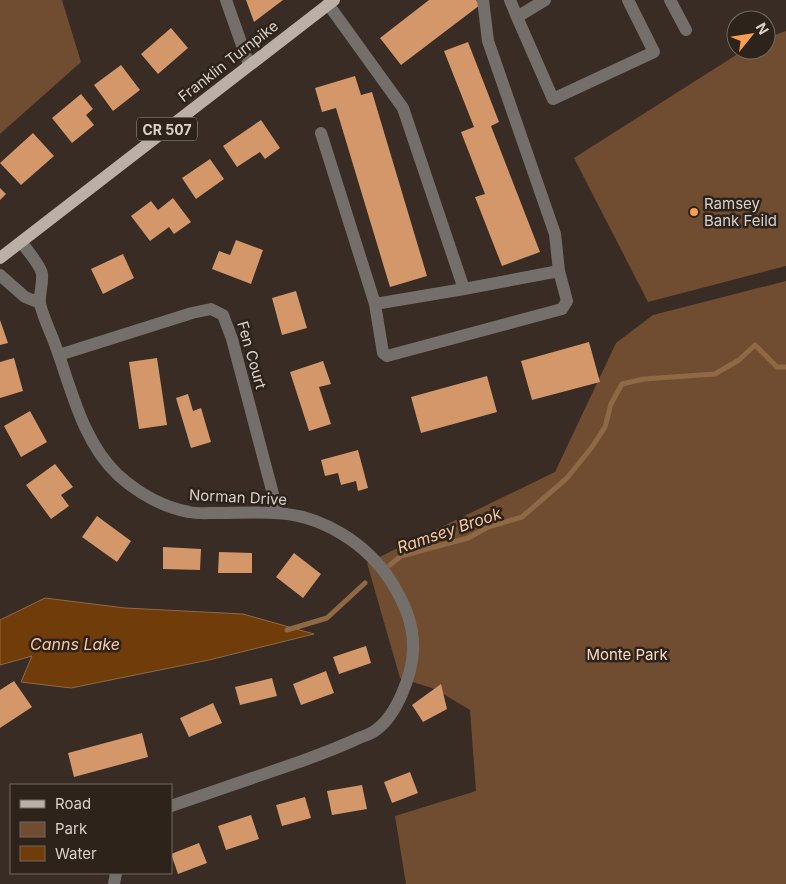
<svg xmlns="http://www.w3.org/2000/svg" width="786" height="884" viewBox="0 0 786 884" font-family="Inter,sans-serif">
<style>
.green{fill:#704c31}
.water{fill:#703c09;stroke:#8f6944}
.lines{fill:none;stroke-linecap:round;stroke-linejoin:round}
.stream{stroke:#8f6944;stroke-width:5}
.building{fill:#d3976a}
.minor{stroke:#756f6b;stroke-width:12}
.major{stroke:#bbafa7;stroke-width:12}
.poi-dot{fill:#fc9e52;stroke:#2e231b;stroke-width:2}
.labels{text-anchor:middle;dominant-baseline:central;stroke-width:5;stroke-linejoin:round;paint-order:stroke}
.shield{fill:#2e231b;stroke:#a59d97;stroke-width:1}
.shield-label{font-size:14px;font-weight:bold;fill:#d8d1cc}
.street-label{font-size:15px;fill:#d8d1cc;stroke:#2e231b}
.poi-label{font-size:15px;fill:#d8d1cc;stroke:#2e231b;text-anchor:start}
.park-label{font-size:15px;fill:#fbd9c1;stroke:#2e231b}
.water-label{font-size:16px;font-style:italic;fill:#f9c7a3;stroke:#2e231b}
</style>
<rect width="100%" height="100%" fill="#382c24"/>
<path class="green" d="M0 0H62L81 62 0 134Z
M786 31V266L648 302 574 158 744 50H766V38Z
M786 281V884H406L395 816 476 791 470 710 435 689 400 678 367 563 555 472 616 343 653 315Z"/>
<path class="water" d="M45 598 125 608 243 614 314 634 209 660 71 688 21 682 32 656 0 665V620Z"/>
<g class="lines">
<path class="stream" d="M390 565 401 556 468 538 488 527 522 517 567 478 592 447 605 427 611 404 622 384 644 379 715 374 739 360 755 345 777 367H786
M287 630 327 618 365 583"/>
</g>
<path class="building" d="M246 0H283L254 22Z
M429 0H476L480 5 401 65 380 38Z
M171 28 188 48 158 74 141 54Z
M468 42 499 122 491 126 540 252 502 266 475 197 485 194 461 132 474 127 444 51Z
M121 65 140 90 113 111 94 85Z
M355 76 361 95 372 92 427 276 390 287 336 108 322 112 315 88Z
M81 94 93 109 86 115 94 125 72 143 52 118Z
M261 120 280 148 265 159 260 152 237 167 223 146Z
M33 133 54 156 21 185 0 163Z
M210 159 224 179 196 199 182 178Z
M0 188 6 194 0 200Z
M173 198 191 222 174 234 169 227 150 241 131 216 151 201 158 210Z
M236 240 263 250 251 284 212 269 219 251 230 255Z
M123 254 134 278 103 294 91 269Z
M296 291 307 328 282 335 272 298Z
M0 320 8 343 0 345Z
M589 342 600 382 532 400 521 361Z
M14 358 23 391 0 398V362Z
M157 358 167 425 139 429 129 362Z
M323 361 331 384 319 387 331 424 309 431 290 372Z
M487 376 497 412 421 433 411 397Z
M188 394 193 411 201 408 211 442 191 448 176 398Z
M30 411 47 442 21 457 4 426Z
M358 450 368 488 358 491 356 481 341 485 338 473 325 476 321 460Z
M55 464 73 487 61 495 69 506 51 519 26 485Z
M97 516 131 541 117 562 82 537Z
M163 547 201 549 200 570 163 569Z
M219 552 252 553V573H218Z
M294 553 321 574 303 598 276 577Z
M366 646 371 663 339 674 333 657Z
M326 671 334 693 301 705 293 684Z
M272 678 277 696 240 705 235 687Z
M14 681 32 707 0 728V690Z
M441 684 447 709 423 722 412 705Z
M213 703 222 723 189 737 180 718Z
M142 733 148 757 74 777 68 753Z
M410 772 418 793 392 803 384 782Z
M362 785 367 809 332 815 327 791Z
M305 797 311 818 282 826 276 805Z
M251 815 259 839 226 850 218 826Z
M199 843 207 863 178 874 171 854Z"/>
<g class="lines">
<path class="minor" d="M226 0 249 65
M510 0 517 17 545 0
M670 0 686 30
M328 4 403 108 464 289
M517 17 553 99 654 52 628 0
M321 133 375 304 464 289 559 271
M22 243C27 250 41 266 42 274 43 284 39 294 40 303 42 315 52 335 56 347 72 391 83 442 118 475 137 492 162 507 189 512 198 514 208 513 217 513 236 513 255 512 274 513 321 514 368 544 392 583 405 604 414 625 413 650 412 675 397 715 376 730 371 734 364 736 359 738 340 747 321 754 302 761 258 776 215 791 171 806
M0 275 25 297 40 303
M375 304 383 353 387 356 562 309 567 301 559 271 555 234 488 41 483 0
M59 355 192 313 211 309 223 315 232 339 278 513
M114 884 116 873"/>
<path class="major" d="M0 258 334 0"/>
</g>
<circle class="poi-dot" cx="694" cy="212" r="5"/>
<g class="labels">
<rect class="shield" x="137" y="117.5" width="60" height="23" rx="4"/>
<g class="shield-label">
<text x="167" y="129">CR 507</text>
</g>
<g class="street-label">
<text transform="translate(228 61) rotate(-38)">Franklin Turnpike</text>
<text transform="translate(252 355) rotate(74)">Fen Court</text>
<text transform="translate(238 497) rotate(3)">Norman Drive</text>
</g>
<g class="poi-label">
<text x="704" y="203">Ramsey<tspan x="704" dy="17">Bank Feild</tspan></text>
</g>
<g class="park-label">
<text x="627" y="654">Monte Park</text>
</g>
<g class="water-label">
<text transform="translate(449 530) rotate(-19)">Ramsey Brook</text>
<text x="75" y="644">Canns Lake</text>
</g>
</g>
<rect x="10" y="784" width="162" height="90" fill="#2e231b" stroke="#726962"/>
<rect x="20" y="800" width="25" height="8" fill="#bbafa7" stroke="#726962"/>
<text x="55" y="809" font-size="15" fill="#d8d1cc">Road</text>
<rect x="20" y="822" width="25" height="15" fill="#704c31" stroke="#726962"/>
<text x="55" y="834" font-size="15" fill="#d8d1cc">Park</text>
<rect x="20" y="846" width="25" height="15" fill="#703c09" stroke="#726962"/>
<text x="55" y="859" font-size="15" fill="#d8d1cc">Water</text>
<g transform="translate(751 35) rotate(60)"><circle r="24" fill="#2e231b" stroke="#726962"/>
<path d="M0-4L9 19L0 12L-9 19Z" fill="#fc9e52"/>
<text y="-8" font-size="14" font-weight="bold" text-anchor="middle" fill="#d8d1cc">N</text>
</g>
</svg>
